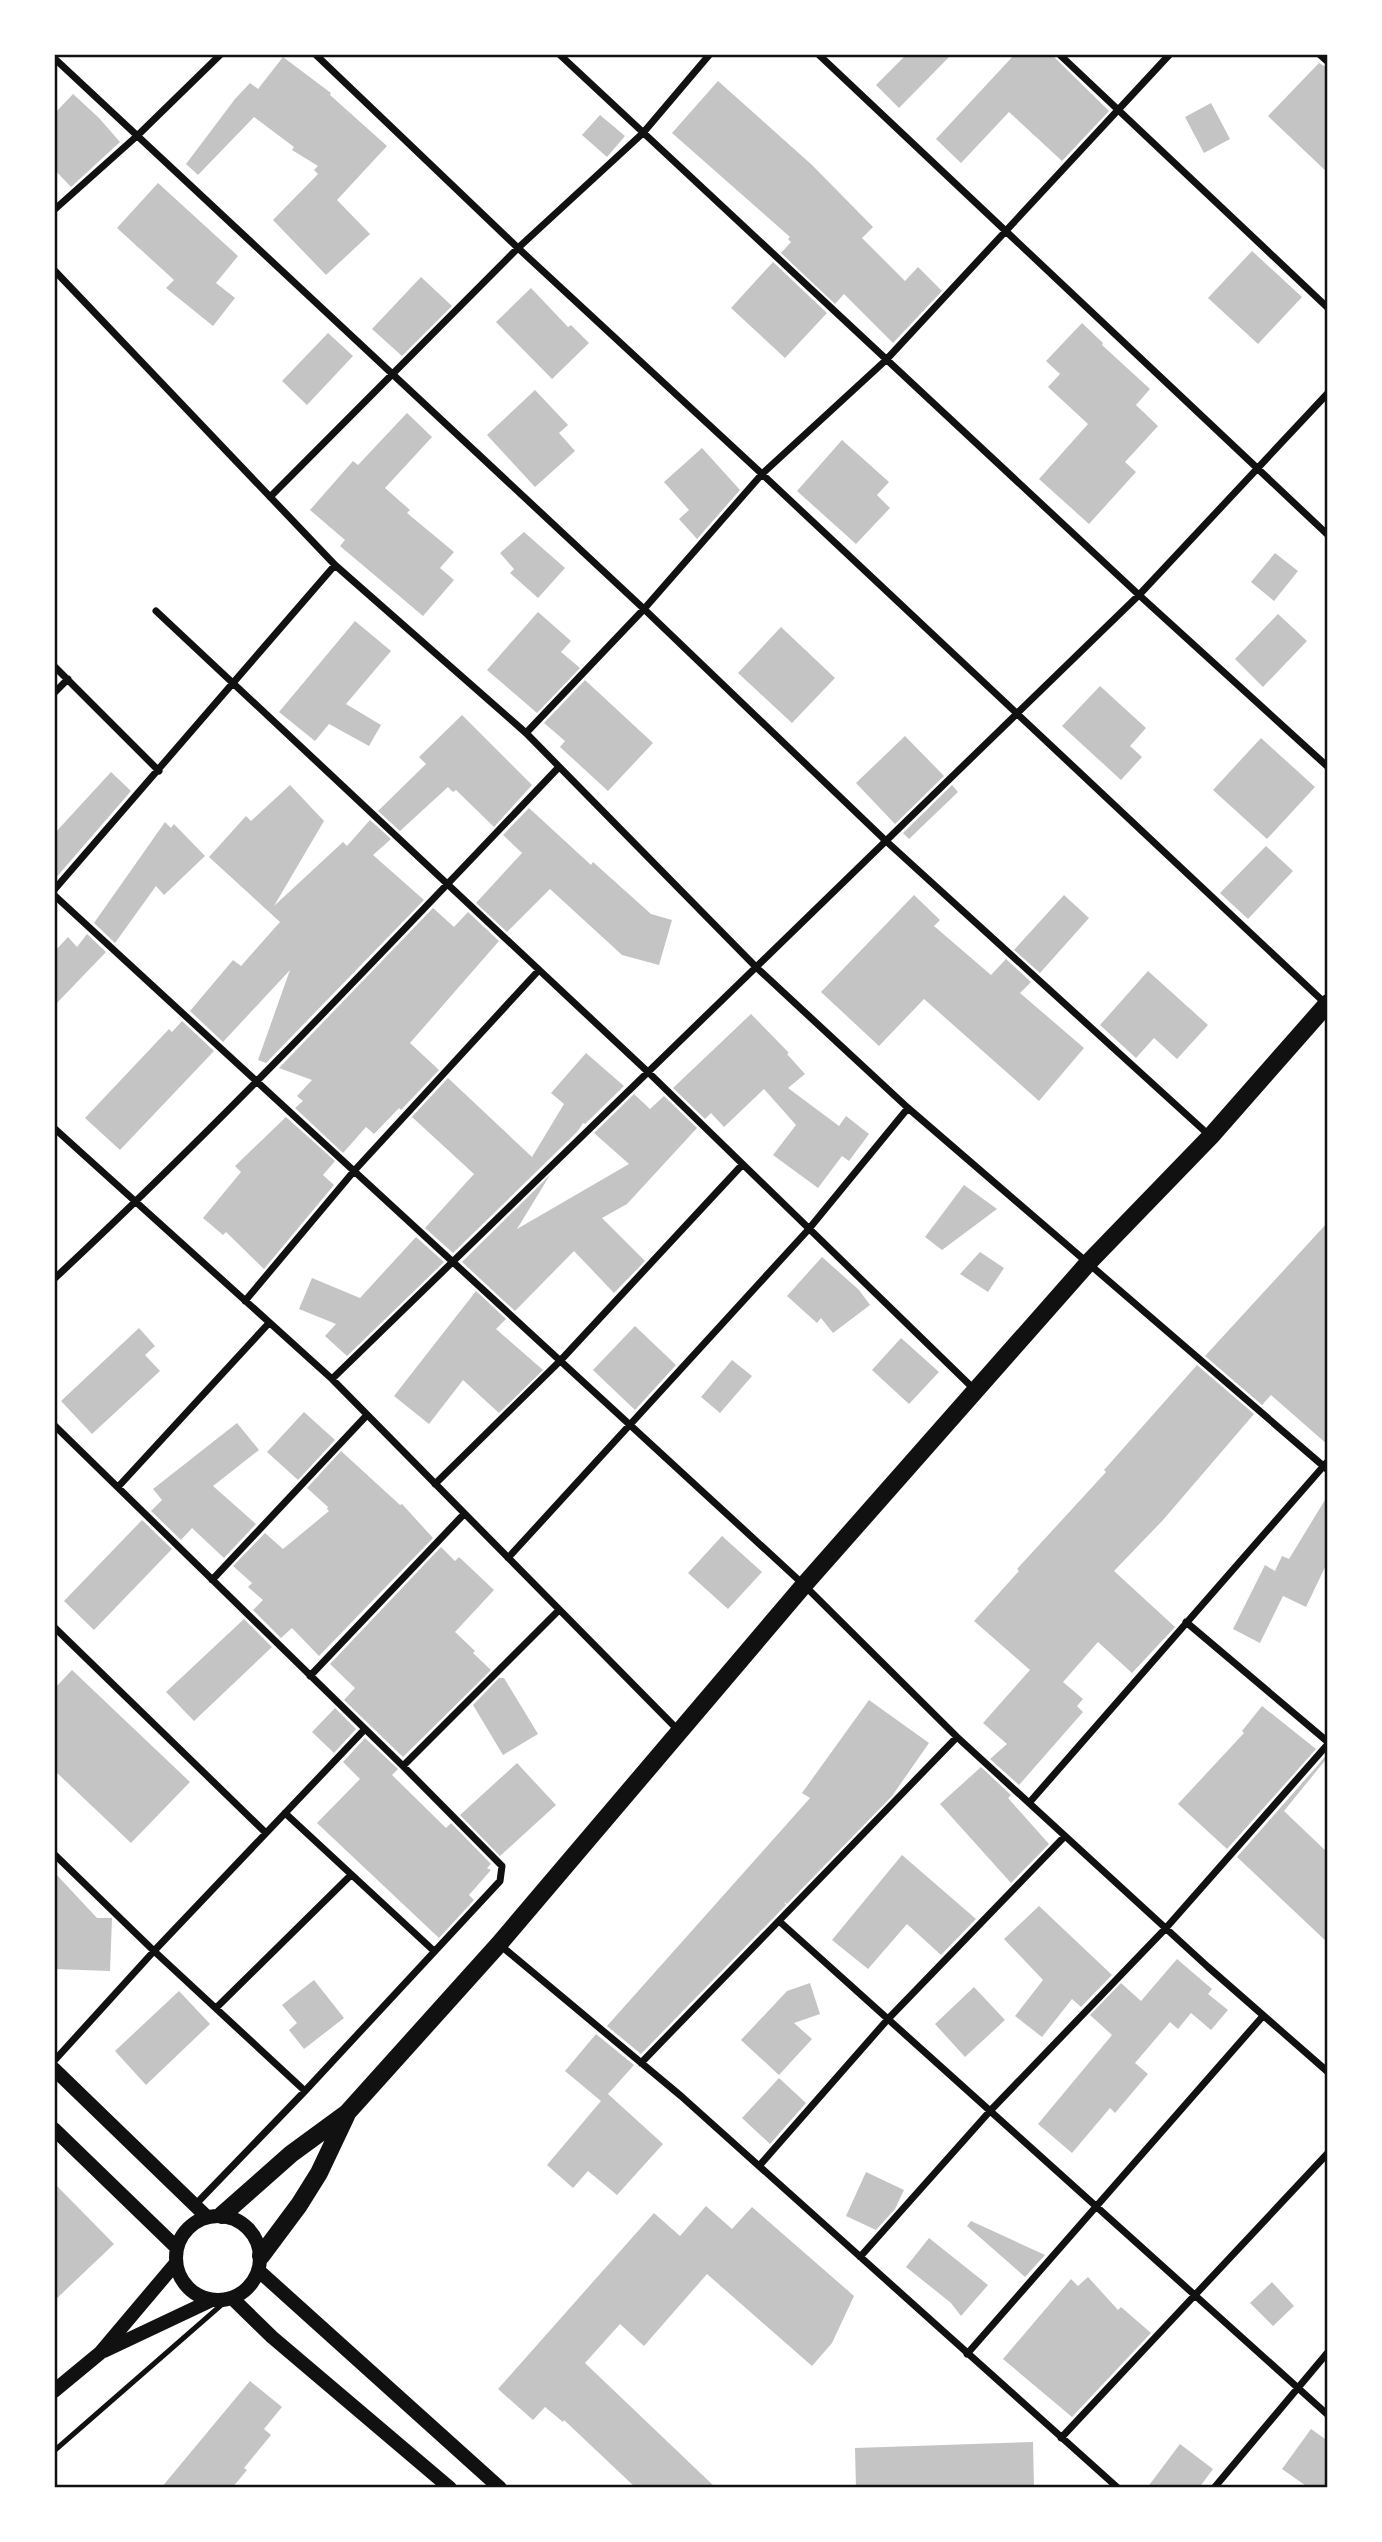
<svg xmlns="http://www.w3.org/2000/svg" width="1382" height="2542" viewBox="0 0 1382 2542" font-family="Figtree,sans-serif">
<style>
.building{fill:#c4c4c4}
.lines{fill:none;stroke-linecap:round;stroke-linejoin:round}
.service{stroke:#111;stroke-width:5}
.minor{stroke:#111;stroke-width:7}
.secondary{stroke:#111;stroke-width:14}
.primary{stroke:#111;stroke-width:18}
.neatline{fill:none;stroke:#111;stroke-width:2.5}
</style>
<rect width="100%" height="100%" fill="#fff"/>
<path class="building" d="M907 54H952L899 108 876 85Z
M1015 54H1051L1109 111 1062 161 1009 112 961 163 936 139Z
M283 57 331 93 330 95 387 146 337 200 370 234 326 275 273 220 318 174 314 170 318 166 292 150 294 147 254 117 198 175 186 164 235 99 250 83 258 89Z
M1319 63 1328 68V173L1268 116Z
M718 81 812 165 873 227 862 238 905 281 918 267 942 291 893 343 844 294 835 304 781 253 791 242 788 239 790 237 672 133Z
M73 94 99 118 120 142 71 187 54 169V114Z
M1211 103 1230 139 1204 153 1185 117Z
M600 115 625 136 607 157 582 135Z
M158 183 238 256 216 283 235 298 213 326 166 288 174 280 117 228Z
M1252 251 1302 297 1258 344 1208 298Z
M773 262 827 313 785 358 731 308Z
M421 277 452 306 402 356 372 329Z
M531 288 568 327 571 325 589 343 552 379 496 322Z
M1082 323 1103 343 1102 345 1150 389 1136 405 1158 426 1125 462 1136 472 1089 524 1039 479 1088 424 1048 387 1060 374 1046 361Z
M328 333 353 356 307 405 282 381Z
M535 390 568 425 559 433 575 451 535 487 487 435Z
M407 413 432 437 385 488 410 510 407 513 454 552 440 568 454 580 423 616 340 546 345 540 310 510 353 461 358 465Z
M842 440 889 482 877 495 890 508 856 544 797 491Z
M702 448 740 490 697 539 679 519 689 510 664 482Z
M524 532 565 568 538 598 510 573 514 569 500 553Z
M1275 553 1298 571 1274 601 1251 582Z
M538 612 571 641 561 652 580 668 537 713 487 670Z
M1278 614 1307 641 1263 687 1235 659Z
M355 621 391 651 346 704 381 725 369 746 329 724 315 741 279 712Z
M781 627 835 678 792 723 738 673Z
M585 680 653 743 608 791 560 747 565 741 544 723Z
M1100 686 1146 728 1130 746 1142 757 1121 780 1062 726Z
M462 715 532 785 494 827 456 790 453 792 448 787 400 831 378 811 426 764 419 757Z
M905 736 944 776 895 824 856 783Z
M1261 738 1315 787 1267 839 1213 790Z
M111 772 131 791 54 880V834Z
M290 785 324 821 274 906 343 842 347 846 370 820 391 839 373 855 424 900 266 1063 258 1060 290 970 223 1042 190 1011 233 960 241 966 280 922 209 857 246 816 251 821Z
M952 785 958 792 909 839 903 833Z
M529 808 591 865 593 862 651 914 672 920 659 965 622 955 550 889 507 932 476 903 522 853 503 835Z
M165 822 171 828 174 824 205 856 164 895 156 886 115 943 94 923Z
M1266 846 1293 871 1248 919 1220 893Z
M914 895 940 920 934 926 991 975 1006 959 1031 982 1020 993 1084 1048 1039 1101 924 999 879 1046 821 992Z
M1064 895 1089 918 1040 973 1014 950Z
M433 908 454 927 468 912 499 941 410 1043 439 1070 401 1110 399 1108 374 1134 366 1127 343 1153 295 1108 303 1101 297 1096 312 1080 279 1068Z
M87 934 106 952 54 1006V952L68 937 77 947Z
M1148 971 1208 1025 1177 1059 1154 1038 1136 1058 1100 1025Z
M751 1014 789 1053 787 1054 805 1074 788 1088 839 1126 846 1116 869 1134 849 1161 842 1156 818 1188 773 1155 796 1125 764 1089 724 1127 711 1113 705 1119 673 1088Z
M182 1021 214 1051 120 1150 85 1118 169 1029 172 1032Z
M586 1053 624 1086 585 1124 583 1123 577 1132 453 1253 425 1228 474 1174 412 1117 410 1119 448 1078 532 1157 564 1104 551 1093Z
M634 1094 650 1109 664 1096 697 1128 627 1204 602 1218 645 1261 614 1293 574 1251 515 1311 462 1262 550 1175 517 1229 629 1164 594 1133Z
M286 1117 335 1161 323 1175 334 1185 264 1269 226 1232 223 1235 203 1218 241 1172 235 1166Z
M964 1185 997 1209 942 1250 925 1237Z
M1328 1222V1445L1271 1395 1262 1405 1205 1356Z
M416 1237 444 1262 347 1356 325 1336 336 1324 299 1309 312 1278 360 1298Z
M980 1252 1004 1268 988 1292 960 1274Z
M822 1257 859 1290 870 1305 833 1333 821 1318 817 1323 787 1296Z
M476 1291 506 1319 496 1329 543 1370 499 1413 463 1380 429 1424 394 1396Z
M635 1326 676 1365 635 1410 593 1370Z
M139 1328 155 1346 145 1355 160 1371 92 1434 61 1401Z
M901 1338 939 1372 909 1404 872 1370Z
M732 1360 752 1376 720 1413 701 1397Z
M1197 1365 1254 1414 1163 1520 1114 1571 1175 1627 1132 1673 1098 1642 1063 1682 1083 1699 1077 1706 1083 1712 1019 1785 990 1759 1007 1744 983 1723 1030 1670 974 1621 1019 1571 1017 1569 1106 1472 1104 1470Z
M304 1412 335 1440 298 1480 267 1452Z
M237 1423 259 1450 213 1486 256 1524 224 1558 192 1528 181 1540 151 1511 162 1500 153 1489Z
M341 1451 400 1505 402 1504 433 1538 319 1656 292 1628 281 1638 253 1610 263 1600 248 1587 252 1583 233 1566 265 1533 283 1549 329 1511 327 1509 328 1507 307 1488Z
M1328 1495V1561L1306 1607 1283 1596 1260 1643 1233 1629 1265 1565 1275 1571 1282 1556 1289 1559Z
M142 1520 172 1549 94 1630 64 1601Z
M722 1536 762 1572 728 1609 688 1573Z
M441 1547 455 1561 459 1557 494 1590 455 1632 475 1651 473 1653 491 1670 403 1757 344 1700 355 1688 330 1664Z
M244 1619 272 1647 194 1721 166 1692Z
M72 1670 190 1782 131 1843 54 1770V1689Z
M499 1678H504L538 1734 503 1755 473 1705Z
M869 1700 929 1743 892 1796 787 1904 784 1902 786 1905 641 2054 607 2026 810 1798 802 1793Z
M1262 1706 1316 1749 1227 1849 1178 1804 1244 1733 1242 1731Z
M335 1708 356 1729 334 1753 312 1732Z
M365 1738 398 1769 392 1775 446 1828 451 1823 491 1864 487 1868 491 1870 469 1895 474 1900 439 1938 317 1823 360 1779 343 1762Z
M1325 1757 1327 1758 1284 1811 1328 1853V1943L1237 1857Z
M517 1763 556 1805 500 1856 460 1815Z
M981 1767 1011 1795 1008 1798 1049 1844 1011 1883 940 1804Z
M902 1855 976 1919 941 1955 907 1924 868 1969 832 1940Z
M54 1872 97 1918H112L110 1971 54 1969Z
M1039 1906 1112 1975 1081 2007 1072 1999 1042 2037 1015 2016 1043 1980 1004 1939Z
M1177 1959 1212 1989 1208 1994 1228 2010 1211 2030 1191 2013 1178 2029 1170 2022 1135 2063 1148 2074 1115 2113 1110 2108 1072 2153 1038 2124 1112 2035 1090 2015 1121 1983 1141 2001Z
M314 1980 344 2018 304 2049 289 2030 297 2023 282 2005Z
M810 1983 820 2014 794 2023 812 2039 779 2075 741 2040 787 1991Z
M974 1987 1005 2020 965 2057 935 2024Z
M179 1991 210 2024 146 2085 115 2051Z
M596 2034 634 2065 608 2094 663 2144 617 2195 588 2171 573 2188 547 2165 601 2101 565 2071Z
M779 2078 806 2103 770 2144 742 2118Z
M866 2172 904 2190 895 2209 876 2230 846 2216Z
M54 2183 114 2244 54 2301Z
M706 2206 732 2229 752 2207 854 2296 832 2343 812 2366 707 2274 644 2346 620 2324 585 2363 716 2488H636L564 2420 563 2422 545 2407 533 2420 498 2389 654 2213 680 2236Z
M971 2221 1045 2255 1025 2277 967 2226Z
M929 2238 988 2285 961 2316 951 2303 906 2267Z
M1088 2277 1118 2310 1121 2307 1151 2333 1072 2417 1003 2359 1071 2279 1078 2286Z
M1272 2282 1294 2306 1273 2326 1250 2303Z
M250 2381 282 2407 264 2429 271 2435 244 2468 247 2470 232 2488H161Z
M1311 2429 1328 2441V2488H1309L1282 2469Z
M1033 2442 1034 2488H856L855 2448Z
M1180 2444 1213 2469 1199 2488H1147Z"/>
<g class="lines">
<path class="service" d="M54 2451 227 2300"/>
<path class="minor" d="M315 54 518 248 762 474 1326 1004
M559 54 1139 595 1328 767
M818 54 1328 535
M1059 54 1328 308
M1319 54 1328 62
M54 58 644 609 886 841 1210 1136
M54 210 138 135 221 54
M54 270 335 565 526 733 756 967 908 1108 1328 1470
M270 497 518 248 643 133 710 54
M156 611 648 1072 976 1391
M54 666 159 771
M54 693 68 679
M526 733 644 609 762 474 886 360 1170 54
M54 890 335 565
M54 895 804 1585 957 1737 1208 1967 1328 2072
M54 1128 332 1379 679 1731
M54 1279C230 1115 394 940 559 767
M245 1301 354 1171 539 970
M332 1379 1139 595 1328 393
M54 1425 403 1766 502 1866 500 1881 305 2091 195 2205
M435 1484 560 1361 742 1165
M118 1487 269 1323
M508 1558 808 1230 908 1108
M212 1580 367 1415
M1186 1622 1328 1742
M54 1627 266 1833
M310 1676 464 1514
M403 1766 559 1610
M1029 1803 1328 1461
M285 1813 434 1951
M54 1854 154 1951 305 2091
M779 1921 1328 2415
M500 1945 681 2096 1118 2488
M216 2008 351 1875
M54 2061 154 1951 365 1729
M641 2063 957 1737
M759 2166 888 2019 1065 1836
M860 2257 990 2111 1166 1928 1328 1744
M967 2354 1263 2016
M1061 2438 1328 2153
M1214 2488 1328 2352"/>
<path class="secondary" d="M54 2069 207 2217
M54 2129 177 2248
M176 2258a42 42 0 1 1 84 0a42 42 0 1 1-84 0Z
M259 2271 500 2488
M232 2298 272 2337 450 2488
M104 2351 212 2300
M54 2391 100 2353 176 2263"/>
<path class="primary" d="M222 2215 291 2154 347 2113 499 1944 804 1585 1089 1262 1211 1136 1328 1003
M261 2256 299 2205 319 2173 346 2116"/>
</g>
<rect width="1382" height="2542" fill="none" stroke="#ffffff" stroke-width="112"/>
<rect x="56" y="56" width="1270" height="2430" class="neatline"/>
</svg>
